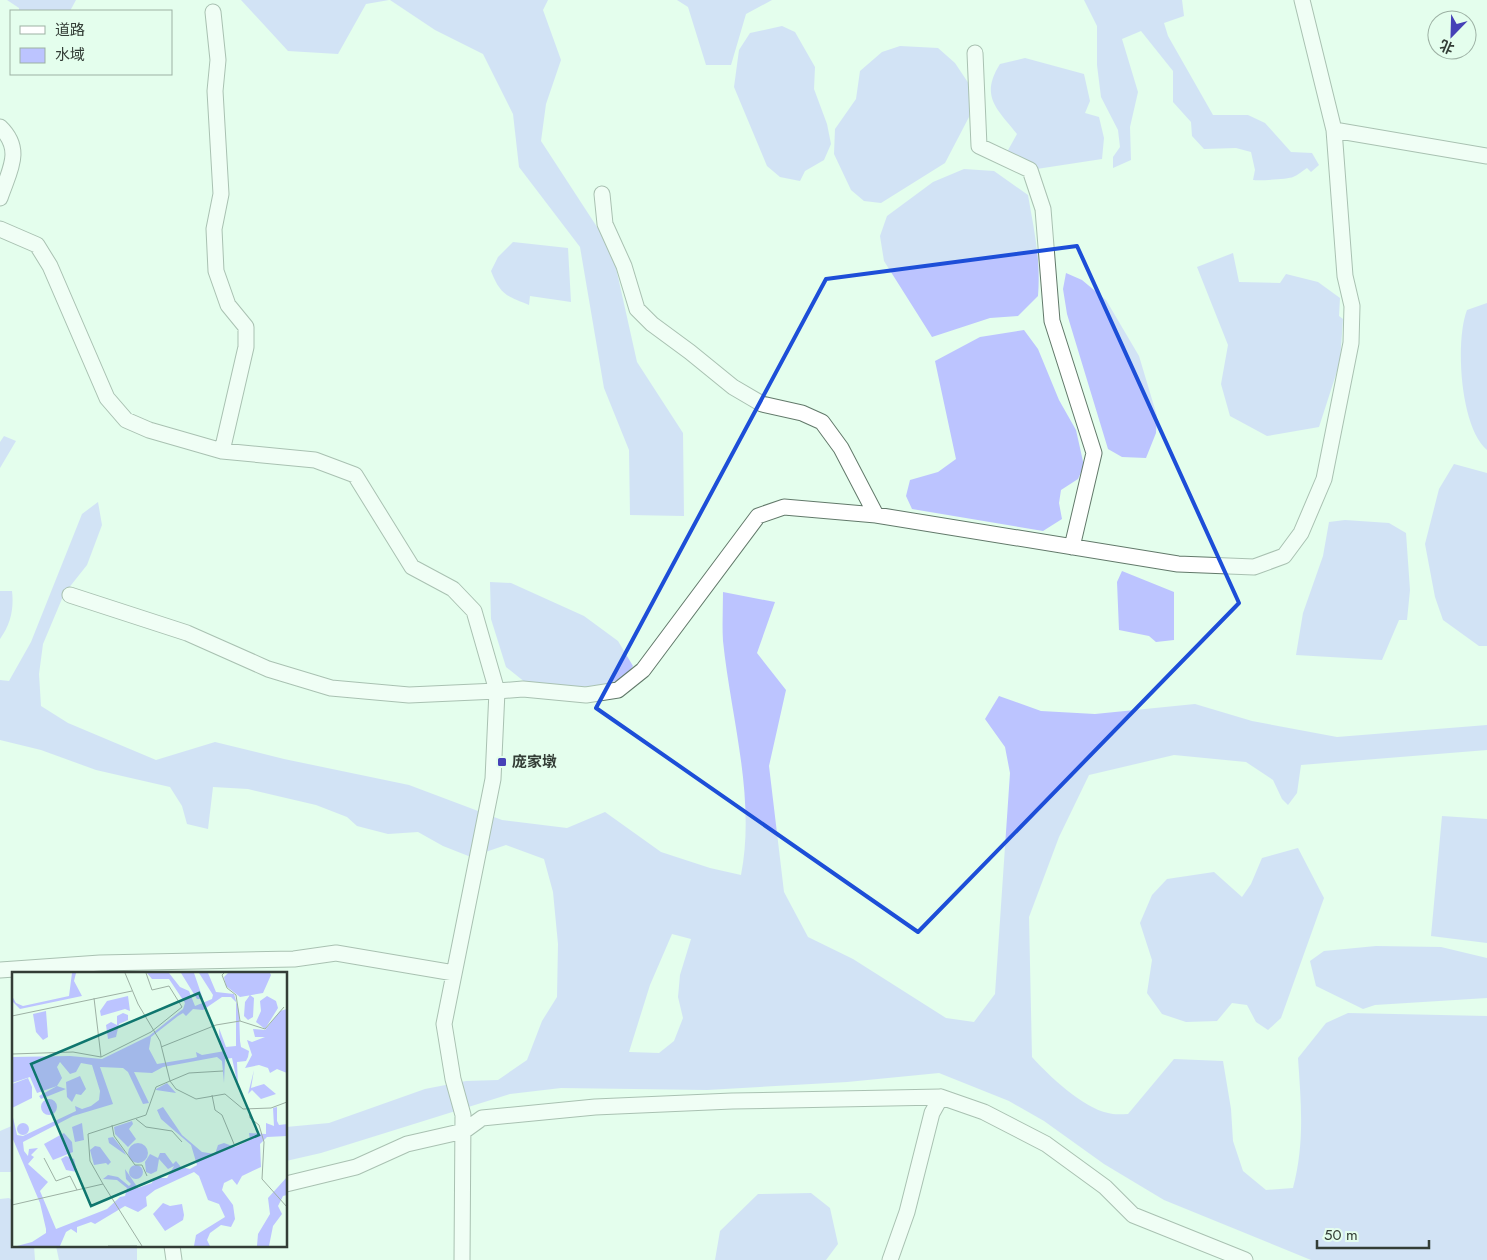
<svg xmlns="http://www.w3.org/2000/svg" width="1487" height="1260" viewBox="0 0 1487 1260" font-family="Jost,'Noto Sans SC',sans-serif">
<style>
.water{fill:#bcc4ff;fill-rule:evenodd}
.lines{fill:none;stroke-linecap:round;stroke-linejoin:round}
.street-casing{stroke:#62796a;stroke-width:17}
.street{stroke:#fff;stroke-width:15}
.marked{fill:none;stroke:#1d4ed8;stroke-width:4;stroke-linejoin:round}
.poi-dot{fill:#4641b7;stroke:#e4feed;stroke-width:2}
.labels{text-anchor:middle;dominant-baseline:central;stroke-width:4;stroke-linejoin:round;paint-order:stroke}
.poi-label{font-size:15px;font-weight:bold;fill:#333d36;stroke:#e4feed;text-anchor:start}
.inset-road{fill:none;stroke:#9db1a4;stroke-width:1}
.view{fill:#0f766e;fill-opacity:0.15;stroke:#0f766e;stroke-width:2.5}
.inset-edge{fill:none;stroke:#333d36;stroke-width:2.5}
</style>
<rect width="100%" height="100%" fill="#e4feed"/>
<path class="water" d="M7 0H76L70 11H19V8Z
M241 0H389L366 4 338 54 288 51Z
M390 0H548L543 10 561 60 546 104 541 141 612 250 637 362 683 433 684 516 630 515 629 450 604 388 580 247 519 167 513 114 483 54 435 30Z
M677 0H772L746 14 731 65H706L688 7Z
M1084 0H1182L1184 16 1164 23 1168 36 1213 115H1248L1265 123 1291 152 1312 153 1319 165 1311 172 1307 168C1302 171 1298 175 1293 177 1289 179 1259 181 1253 180L1255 170 1251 152 1236 148 1204 149 1192 136 1191 122 1173 102V71L1141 31 1122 39 1138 92 1130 127 1131 160 1113 168V157L1120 147 1118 130 1101 97 1097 65V26Z
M782 26 795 32 815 67 814 89 827 124 831 144 824 160 805 171 800 181 780 177 767 166 734 87 739 50 750 33Z
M900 46 938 48 955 63 969 84V117L945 163 881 203 864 201 851 190 834 154 835 129 856 99 860 71 882 52Z
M1025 58 1084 74 1090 101 1085 113 1099 117 1104 138 1102 159 1030 170 1007 152 1017 134C996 108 980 96 1000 64Z
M964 169 994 171 1028 195C1034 230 1041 260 1038 296L1018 316 990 318 932 337 884 261 880 236 887 216 933 182Z
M513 242 568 248 571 302 530 296 529 305C506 296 500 294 491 271L498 257Z
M1233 253 1239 282 1280 283 1286 274 1318 282 1340 298 1339 316 1343 319 1340 362 1319 427 1267 436 1230 416 1221 384 1228 345 1197 267Z
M1066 273 1082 280 1106 300 1139 356 1157 416 1156 433 1146 458 1122 457 1108 449 1067 314 1063 289Z
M1487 303V450C1460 427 1455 341 1467 310Z
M1024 330 1038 349 1059 400 1076 430 1084 466 1078 479 1061 490 1059 503 1062 519 1043 531 912 509 906 496 910 480 938 472 956 459 935 361 980 337Z
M4 436 16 441 0 468V442Z
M1454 464 1487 473V646H1479L1443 620 1435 597 1425 544 1439 489Z
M98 502 102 525 87 565 64 594 43 644 39 674 41 706 68 723 156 760 215 742 284 759 409 785 502 820 567 828 605 812 661 852 710 868 741 875C756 798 731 718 723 641 722 625 723 608 723 592L775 602 757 653 786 690 769 766 784 892 808 937 853 959 946 1018 974 1022 995 994 1010 773 1005 747 985 719 999 696 1041 711 1095 714 1195 704 1252 721 1337 737 1487 725V750L1301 765 1297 793 1288 805 1282 799 1273 780 1246 762 1174 755 1089 775 1059 837 1029 917 1032 1057C1049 1076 1083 1108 1108 1113 1114 1115 1122 1114 1128 1114L1174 1059 1223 1061 1231 1109 1233 1141 1243 1171 1266 1190 1293 1188C1305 1143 1301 1103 1298 1058L1326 1023 1348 1013 1487 1016V1260H1311L1164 1200 1104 1164 1044 1121 1009 1101 939 1073 847 1082 707 1090 561 1088 510 1094 321 1153 286 1161V1127L329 1123 425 1089 466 1081 498 1080 527 1060 542 1021 557 997 558 944 553 892 544 859 506 845 471 857 443 846 418 832 388 834 357 826 347 817 316 805 248 789 213 787 208 829 187 824 182 806 170 787 96 770 41 750 0 740V680L9 681 31 642 82 514ZM672 934 691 939 680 975 678 997 683 1018 674 1041 659 1053 629 1052 650 985Z
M1345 520 1389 523 1406 533 1410 590 1407 620H1399L1382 660 1296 655 1303 613 1323 556 1329 522Z
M1122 571 1174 592V640L1156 642 1149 636 1119 630 1117 582Z
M490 582 511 583 584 616 618 641 633 666 625 677 608 684 581 687 526 683 506 667 491 619Z
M0 591H12C14 608 11 624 0 639Z
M1442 816 1487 819V943L1431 936Z
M1298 848 1324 898 1281 1018 1268 1030 1256 1022 1247 1005 1232 1003 1217 1021 1186 1022 1162 1014 1147 993 1152 960 1140 923 1152 895 1167 879 1214 872 1242 897 1251 884 1262 858Z
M1376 946 1441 947 1487 958V998L1375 1005 1363 1009 1316 986 1310 961 1324 951Z
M14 1125V1172H0V1131Z
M811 1193 830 1208 838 1244 826 1260H715L720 1231 758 1194Z
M9 1198 14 1202V1246H34L35 1260H0V1199Z
M56 1246H137V1260H59Z"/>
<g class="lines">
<defs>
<path id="street" d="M1302 0 1334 130 1487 156
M213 12 218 60 215 91 221 194 214 229 216 271 228 305 246 327V347L222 451
M975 53 979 146 1030 170 1043 209 1052 321 1094 453 1072 547
M0 127C24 150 9 171 0 198
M602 194 605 224 624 266 637 309 652 324 690 352 733 387 762 404 802 413 822 422 841 448 876 515
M0 229 37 245 50 266 107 398 126 420 149 430 222 451 315 460 355 475 412 567 453 589 474 611 497 691 409 695 331 688 268 669 187 633 70 595
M0 970 100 963 294 959 336 953 454 973
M286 1184 356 1167 407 1144 464 1131 482 1118 595 1107 732 1101 941 1097 984 1112 1046 1144 1105 1187 1133 1215 1245 1260
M172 1246 174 1260
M462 1260 463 1115 453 1079 444 1024 493 779 497 691 523 689 586 695 618 690 643 670 758 516 784 507 876 515 1178 564 1254 567 1284 556 1301 533 1324 479 1351 343 1352 306 1345 276 1334 130
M890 1260 907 1212 932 1113 941 1097"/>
</defs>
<use href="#street" class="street-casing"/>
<use href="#street" class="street"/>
</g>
<path d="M0 0H1487V1260H0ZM1077 246 1239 603 918 932 596 708 826 279Z" fill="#e4feed" fill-opacity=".55" fill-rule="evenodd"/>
<path class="marked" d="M1077 246 1239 603 918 932 596 708 826 279Z"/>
<rect class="poi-dot" x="497" y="757" width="10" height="10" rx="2.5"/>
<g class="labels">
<g class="poi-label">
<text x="512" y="762">庞家墩</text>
</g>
</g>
<g transform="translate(12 972)">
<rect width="275" height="275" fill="#e4feed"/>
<path d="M60 1H64L62 9 70 24 8 37 0 29V24L4 31 11 34 57 24ZM135 1H157L168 15 177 19 183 34 200 27 201 23 187 1H196L204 20 222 22 227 39 228 69 229 75 237 79 236 85 234 89 225 90 226 114 220 86 213 87 212 111 210 89 205 85 151 95 140 101 122 100 137 131 131 132 116 100 111 96 88 95 101 132 61 144 11 170 12 179 16 184 17 177 26 176 19 183 22 185 16 192 36 210 28 219 44 257 95 237 108 225 113 224 115 216 105 208 91 207 96 203 106 205 117 214 119 212 114 207 113 197 126 216 140 211 142 206H155L162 194 156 197 147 187 145 199 139 202 134 200 133 190 138 182 146 186 148 181H153L161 192 164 189 169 195 178 197 185 193 179 173 149 147 145 138 151 135 170 163 190 180 203 182 206 173 212 171 223 175 238 168 237 161 254 162V151L262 154 261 136 265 135V149L267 153 275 152V164L255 165 248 172 249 195 230 204 225 213 220 207 212 211 210 218 221 233 223 247 219 255 209 253 198 261 195 268 198 274H182L184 263 213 245 207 232 196 228 187 204 182 200 143 218 134 225 135 234 126 240 113 234 83 252 79 250 65 255V261L59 257 54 260 48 274H5L20 270 34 261V257L28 231 0 165V141L5 163 11 164 64 139 63 134 70 137 79 134 87 128 88 119 80 93 69 91 64 100 58 102 48 90 45 95 50 106 45 114 54 117 29 127 27 124 45 114 25 121 18 105 0 111V85L58 84 90 87 137 64 171 37 173 31 157 7H140ZM210 25H219L224 30V74L214 75 207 56 208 75 213 79 190 83 184 80 185 85 181 86 145 92 137 77 139 65 166 44 171 41 174 44 181 37 191 38ZM169 1H182L191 27H185ZM216 1H258L259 3 251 21 228 25 214 14 212 5ZM238 23 242 26 241 45 236 48 232 44 233 30ZM116 24 118 39 113 37 89 44 88 39 95 29ZM255 24 264 29 266 36 253 57 244 50 249 39 248 29ZM275 37V101L265 97 258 101 256 96 247 93 233 96 240 83 235 68 240 70 253 65H243L241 57 253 58 268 39ZM34 39 36 65 31 68 24 60 21 42ZM111 41 116 43V48L107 52 104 65 96 67 94 53 99 50 105 53V44ZM242 98 239 116 252 112 264 122 249 127 240 118 236 122ZM68 104 74 117 69 123 64 122 60 130 55 125 54 110ZM16 106 20 115V126L0 136V112ZM155 111 164 121 144 118V117ZM29 135a8 8 0 1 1 16 0a8 8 0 1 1-16 0ZM120 149 121 152 117 157 124 167 116 175 103 162 102 155ZM5 157a6 6 0 1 1 12 0a6 6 0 1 1-12 0ZM70 151 72 168 63 170 60 155ZM52 161 60 170 61 180 41 188 32 172ZM101 165 112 179 114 183 97 171 96 166ZM116 181a10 10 0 1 1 20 0a10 10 0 1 1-20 0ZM83 174 88 175 99 190 96 193 94 191 82 193 78 178ZM54 184 62 187 65 200 54 198 49 187ZM117 200a7 7 0 1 1 14 0a7 7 0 1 1-14 0ZM275 205V223L271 224 266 234 270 242 261 254 257 274H245L246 262 258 242 256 226ZM151 231 158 234 170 232 172 243 171 248 153 259 141 242Z" fill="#bcc4ff" fill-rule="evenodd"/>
<path class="inset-road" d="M212 1 210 3 215 16 224 23 228 49M82 26 89 85M0 44 120 19M149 75 204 53 228 49 253 57 272 35M0 82 61 80 89 85 139 60 170 35 157 14 140 18 134 1M211 99 177 101 158 109 164 117 184 127 213 122 231 137 259 136 275 130M200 123 203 138 210 143 222 172M237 137 238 146 247 153 252 170 250 207 275 235M124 147 134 155 160 159 170 170M100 153 102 164 123 193H130L135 204M32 186 44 209 58 204 65 218M91 212 78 189 76 162 134 143 144 115 158 109 148 69 126 32 113 1M0 233 91 212 130 274M96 274H125"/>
<path class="view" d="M187 21 247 163 79 234 19 92Z"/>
<rect width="275" height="275" class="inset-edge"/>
</g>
<rect x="10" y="10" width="162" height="65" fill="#e4feed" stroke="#9db1a4"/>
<rect x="20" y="26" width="25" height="8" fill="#ffffff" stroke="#9db1a4"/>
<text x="55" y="35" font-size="15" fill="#333d36">道路</text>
<rect x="20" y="48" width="25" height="15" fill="#bcc4ff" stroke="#9db1a4"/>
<text x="55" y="60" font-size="15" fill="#333d36">水域</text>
<g transform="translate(1452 35) rotate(203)"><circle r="24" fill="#e4feed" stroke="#9db1a4"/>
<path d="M0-4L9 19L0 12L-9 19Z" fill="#4641b7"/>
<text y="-8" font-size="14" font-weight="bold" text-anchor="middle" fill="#333d36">北</text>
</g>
<path d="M1317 1240v8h112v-8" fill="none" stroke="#333d36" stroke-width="2.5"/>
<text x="1324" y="1240" font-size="15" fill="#333d36" stroke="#e4feed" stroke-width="4" paint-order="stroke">50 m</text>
</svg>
